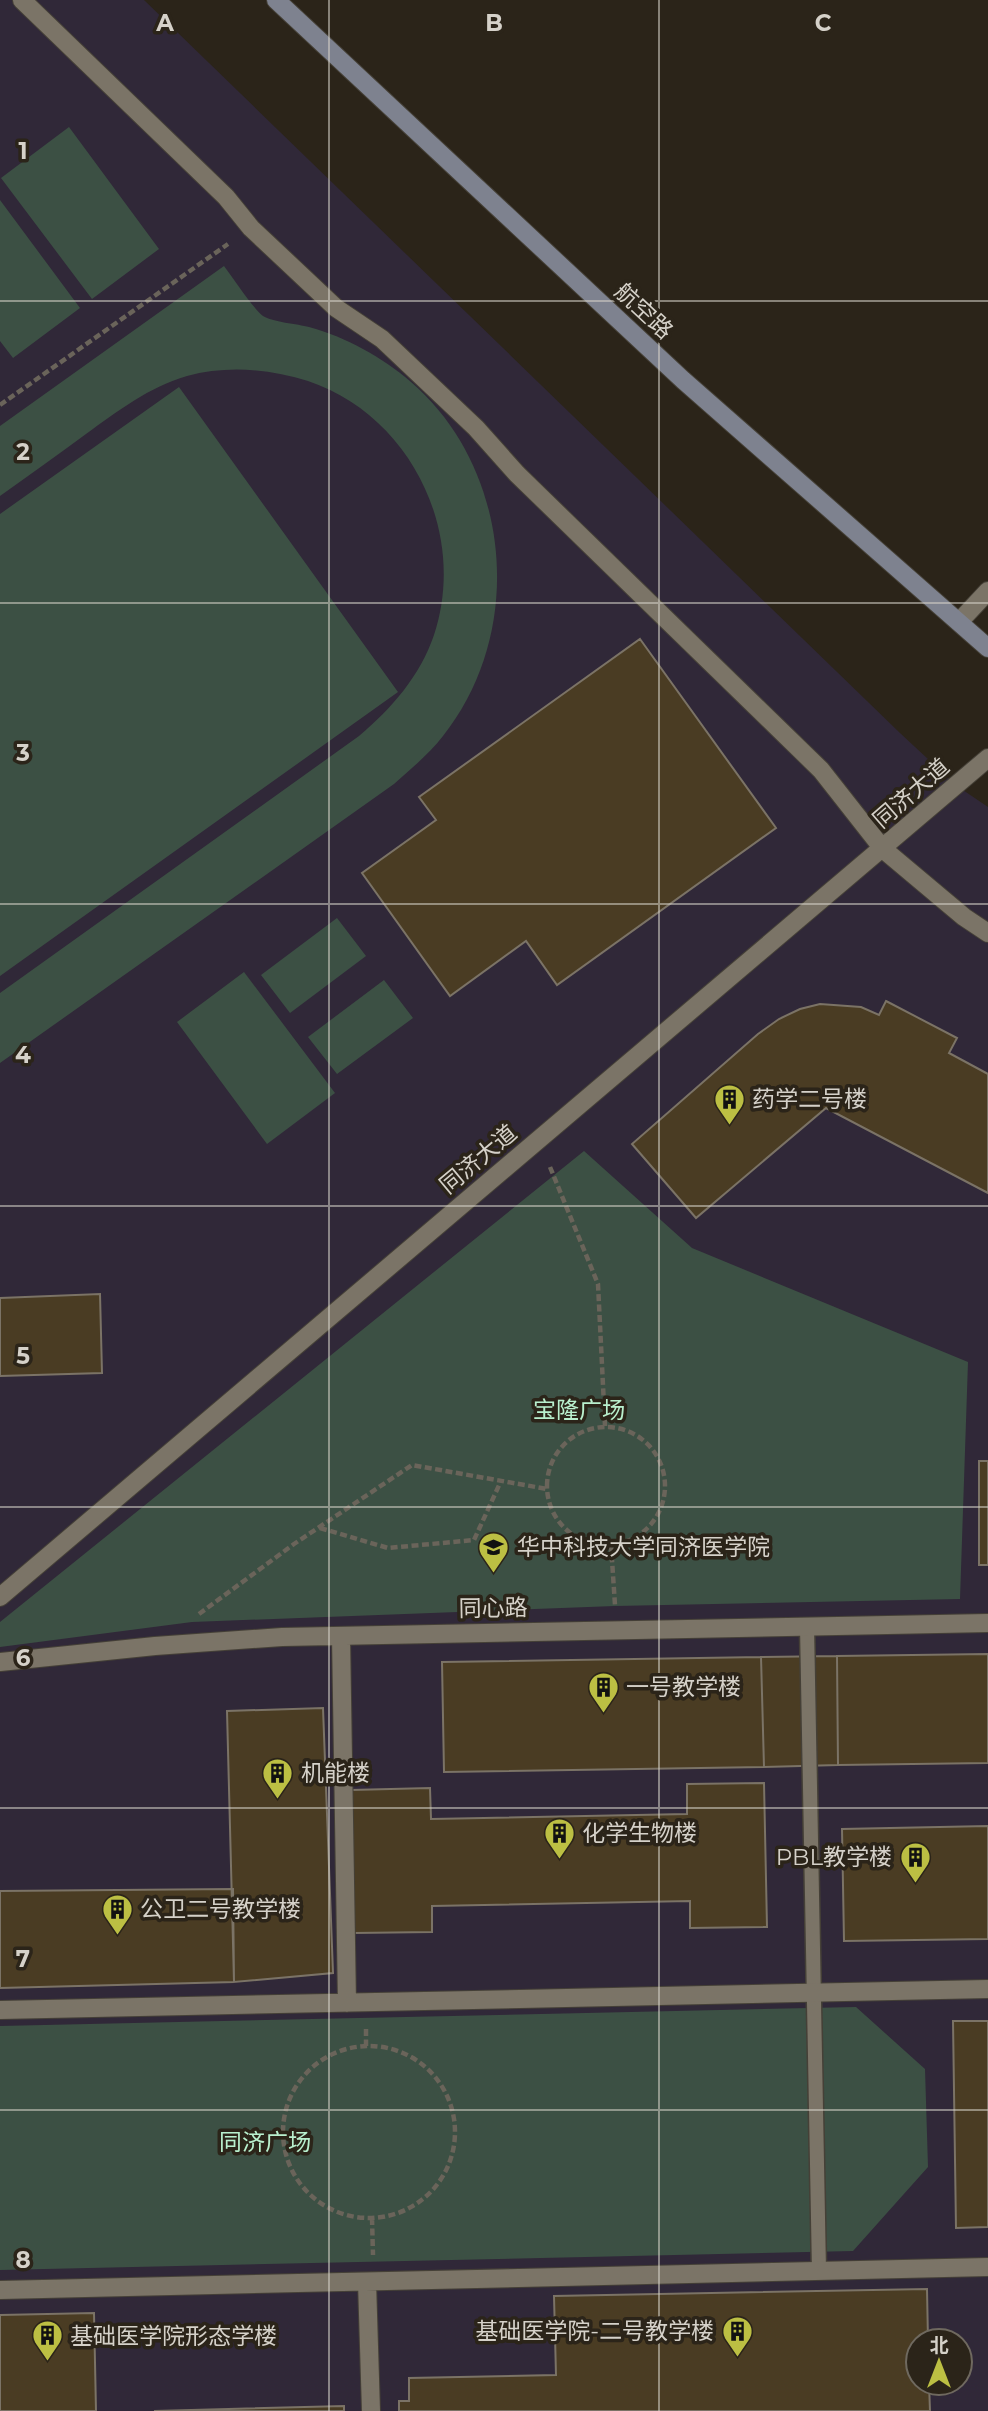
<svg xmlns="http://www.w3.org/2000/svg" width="988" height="2411" viewBox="0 0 988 2411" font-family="Montserrat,'Noto Sans SC',sans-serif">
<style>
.education{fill:#302838;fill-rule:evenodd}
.green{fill:#3c5044}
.building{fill:#4a3c23;stroke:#7b7366;stroke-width:2}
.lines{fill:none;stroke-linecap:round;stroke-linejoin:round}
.lane-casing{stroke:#454037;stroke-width:17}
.street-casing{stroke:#454037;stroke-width:20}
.secondary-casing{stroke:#454037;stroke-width:20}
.path{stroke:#6a645a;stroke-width:4.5;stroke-dasharray:7 3.5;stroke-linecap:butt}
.lane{stroke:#7b7467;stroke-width:14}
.street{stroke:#7b7467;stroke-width:18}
.secondary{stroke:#7e828f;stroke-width:18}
.grid{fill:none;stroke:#d5d1c9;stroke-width:2;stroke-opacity:0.55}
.labels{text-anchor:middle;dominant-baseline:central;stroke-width:7;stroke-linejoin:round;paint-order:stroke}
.street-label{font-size:23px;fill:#d5d1c9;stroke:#2b2419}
.poi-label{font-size:23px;fill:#d5d1c9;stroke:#2b2419;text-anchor:start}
.park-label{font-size:23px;fill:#b9f0ce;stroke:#2b2419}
.grid-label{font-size:23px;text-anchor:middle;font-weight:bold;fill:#d5d1c9;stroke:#2b2419;stroke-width:7;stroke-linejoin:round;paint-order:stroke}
</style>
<rect width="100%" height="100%" fill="#2b2419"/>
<path class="education" d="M0 0H144L900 733 957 786 988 807V2411H0ZM918 2341H960V2383H918Z"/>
<path class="green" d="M69 127 159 249 92 299 1 178Z
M0 200 80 308 13 358 0 341Z
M224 266C234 279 251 306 263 316 272 322 298 324 309 327 346 337 382 357 411 382 512 469 526 632 443 736 429 754 411 769 394 784L0 1063V993L359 736C392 708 420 676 434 635 468 532 410 415 308 381 270 369 227 365 187 376 149 387 118 411 86 434 58 455 29 475 0 496V426Z
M179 387 398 692 0 976V514Z
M337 918 366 956 290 1013 261 975Z
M244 972 335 1093 267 1144 177 1022Z
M384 980 413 1018 337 1074 308 1037Z
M584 1151 692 1248 968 1362 960 1599 615 1606 192 1622 0 1647V1622Z
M856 2007 925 2069 928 2167 853 2251 0 2270V2026Z"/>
<path class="building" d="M640 639 776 828 557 985 526 941 450 996 362 873 436 820 419 797Z
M886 1001 957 1038 949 1053 988 1074V1193L826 1108 696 1218 632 1144 758 1034 779 1019 800 1009 820 1004 861 1007 879 1015Z
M100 1294 102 1373 0 1376V1298Z
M979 1461H988V1565H979Z
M988 1654V1763L838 1765 837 1656Z
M837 1656 838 1765 764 1767 761 1657Z
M761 1657 764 1767 444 1772 442 1662Z
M323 1708 333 1973 234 1982 227 1711Z
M764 1783 767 1927 690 1928V1901L432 1906V1932L354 1933 351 1790 430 1788 431 1819 687 1814V1784Z
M988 1826V1939L844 1941 842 1829Z
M233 1889 234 1982 0 1988V1891Z
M953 2021H988V2227L956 2228Z
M927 2289 928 2341H918V2383H929L930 2411H399V2401H409V2378L556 2375 554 2296Z
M94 2313 96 2411H0V2315Z
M344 2406V2411H154Z"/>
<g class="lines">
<defs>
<path id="lane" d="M807 1626 819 2271"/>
<path id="street" d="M22 0 226 197 251 228 336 308 382 339 476 428 517 474 821 770 883 849 964 917 988 933
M959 622 988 591
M0 1597 988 758
M341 1636 347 2003
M0 1662 155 1646 282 1637 988 1623
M0 2010 988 1989
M367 2282 371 2411
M0 2290 988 2267"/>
<path id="secondary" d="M276 0 683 380 988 648"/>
</defs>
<use href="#lane" class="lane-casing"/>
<use href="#street" class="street-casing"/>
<use href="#secondary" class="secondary-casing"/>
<path class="path" d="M0 405 228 244
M550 1167 598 1284 605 1426
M547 1486a59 59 0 1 1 118 0a59 59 0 1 1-118 0Z
M320 1528 388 1548 474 1540 501 1481
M611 1545 615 1605
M199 1614 294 1544 412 1465 547 1489
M366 2029V2046
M283 2132a86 86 0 1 1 172 0a86 86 0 1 1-172 0Z
M372 2218 373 2255"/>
<use href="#lane" class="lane"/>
<use href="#street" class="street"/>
<use href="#secondary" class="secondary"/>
</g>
<path class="grid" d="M329 0V2411M659 0V2411M0 301H988M0 603H988M0 904H988M0 1206H988M0 1507H988M0 1808H988M0 2110H988"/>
<defs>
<symbol id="building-pin" viewBox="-11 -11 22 30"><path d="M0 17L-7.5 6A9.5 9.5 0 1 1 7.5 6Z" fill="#bcbf43" stroke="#2b2419"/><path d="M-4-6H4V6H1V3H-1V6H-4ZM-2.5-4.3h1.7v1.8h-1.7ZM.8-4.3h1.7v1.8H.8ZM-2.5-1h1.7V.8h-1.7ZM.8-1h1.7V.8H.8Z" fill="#111"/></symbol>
<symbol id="university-pin" viewBox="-11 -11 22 30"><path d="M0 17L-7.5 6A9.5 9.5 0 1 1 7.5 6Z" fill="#bcbf43" stroke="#2b2419"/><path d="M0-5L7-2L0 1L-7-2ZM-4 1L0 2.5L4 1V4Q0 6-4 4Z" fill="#111"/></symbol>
</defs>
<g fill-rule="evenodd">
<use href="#building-pin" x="712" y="1082" width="35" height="47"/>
<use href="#university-pin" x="476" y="1530" width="35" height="47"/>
<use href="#building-pin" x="586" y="1670" width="35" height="47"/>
<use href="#building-pin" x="260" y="1756" width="35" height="47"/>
<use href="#building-pin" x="542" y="1816" width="35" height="47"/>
<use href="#building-pin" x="898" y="1840" width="35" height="47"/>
<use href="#building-pin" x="100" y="1892" width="35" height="47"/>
<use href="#building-pin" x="720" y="2314" width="35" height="47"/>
<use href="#building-pin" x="30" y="2318" width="35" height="47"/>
</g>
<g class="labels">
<g class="street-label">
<text transform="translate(644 311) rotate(43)">航空路</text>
<text transform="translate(911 793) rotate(-41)">同济大道</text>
<text transform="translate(478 1159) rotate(-40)">同济大道</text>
<text transform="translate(493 1608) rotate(-1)">同心路</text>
</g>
<g class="poi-label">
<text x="752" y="1099">药学二号楼</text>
<text x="517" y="1547">华中科技大学同济医学院</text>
<text x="626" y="1687">一号教学楼</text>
<text x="301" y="1773">机能楼</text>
<text x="582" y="1833">化学生物楼</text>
<text x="892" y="1857" text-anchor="end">PBL教学楼</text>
<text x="140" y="1909">公卫二号教学楼</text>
<text x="714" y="2331" text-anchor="end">基础医学院-二号教学楼</text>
<text x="70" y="2336">基础医学院形态学楼</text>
</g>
<g class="park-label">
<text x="579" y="1410">宝隆广场</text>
<text x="265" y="2142">同济广场</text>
</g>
</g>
<g class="grid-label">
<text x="165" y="31">A</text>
<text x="494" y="31">B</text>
<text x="823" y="31">C</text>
<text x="23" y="159">1</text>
<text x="23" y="460">2</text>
<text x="23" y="761">3</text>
<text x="23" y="1063">4</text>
<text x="23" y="1364">5</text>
<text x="23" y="1666">6</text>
<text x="23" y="1967">7</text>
<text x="23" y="2268">8</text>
</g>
<g transform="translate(939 2362)"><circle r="33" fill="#2b2419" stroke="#6f695f" stroke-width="2"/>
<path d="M0-5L12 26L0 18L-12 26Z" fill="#bcbf43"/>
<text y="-10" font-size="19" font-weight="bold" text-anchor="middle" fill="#d5d1c9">北</text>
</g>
</svg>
